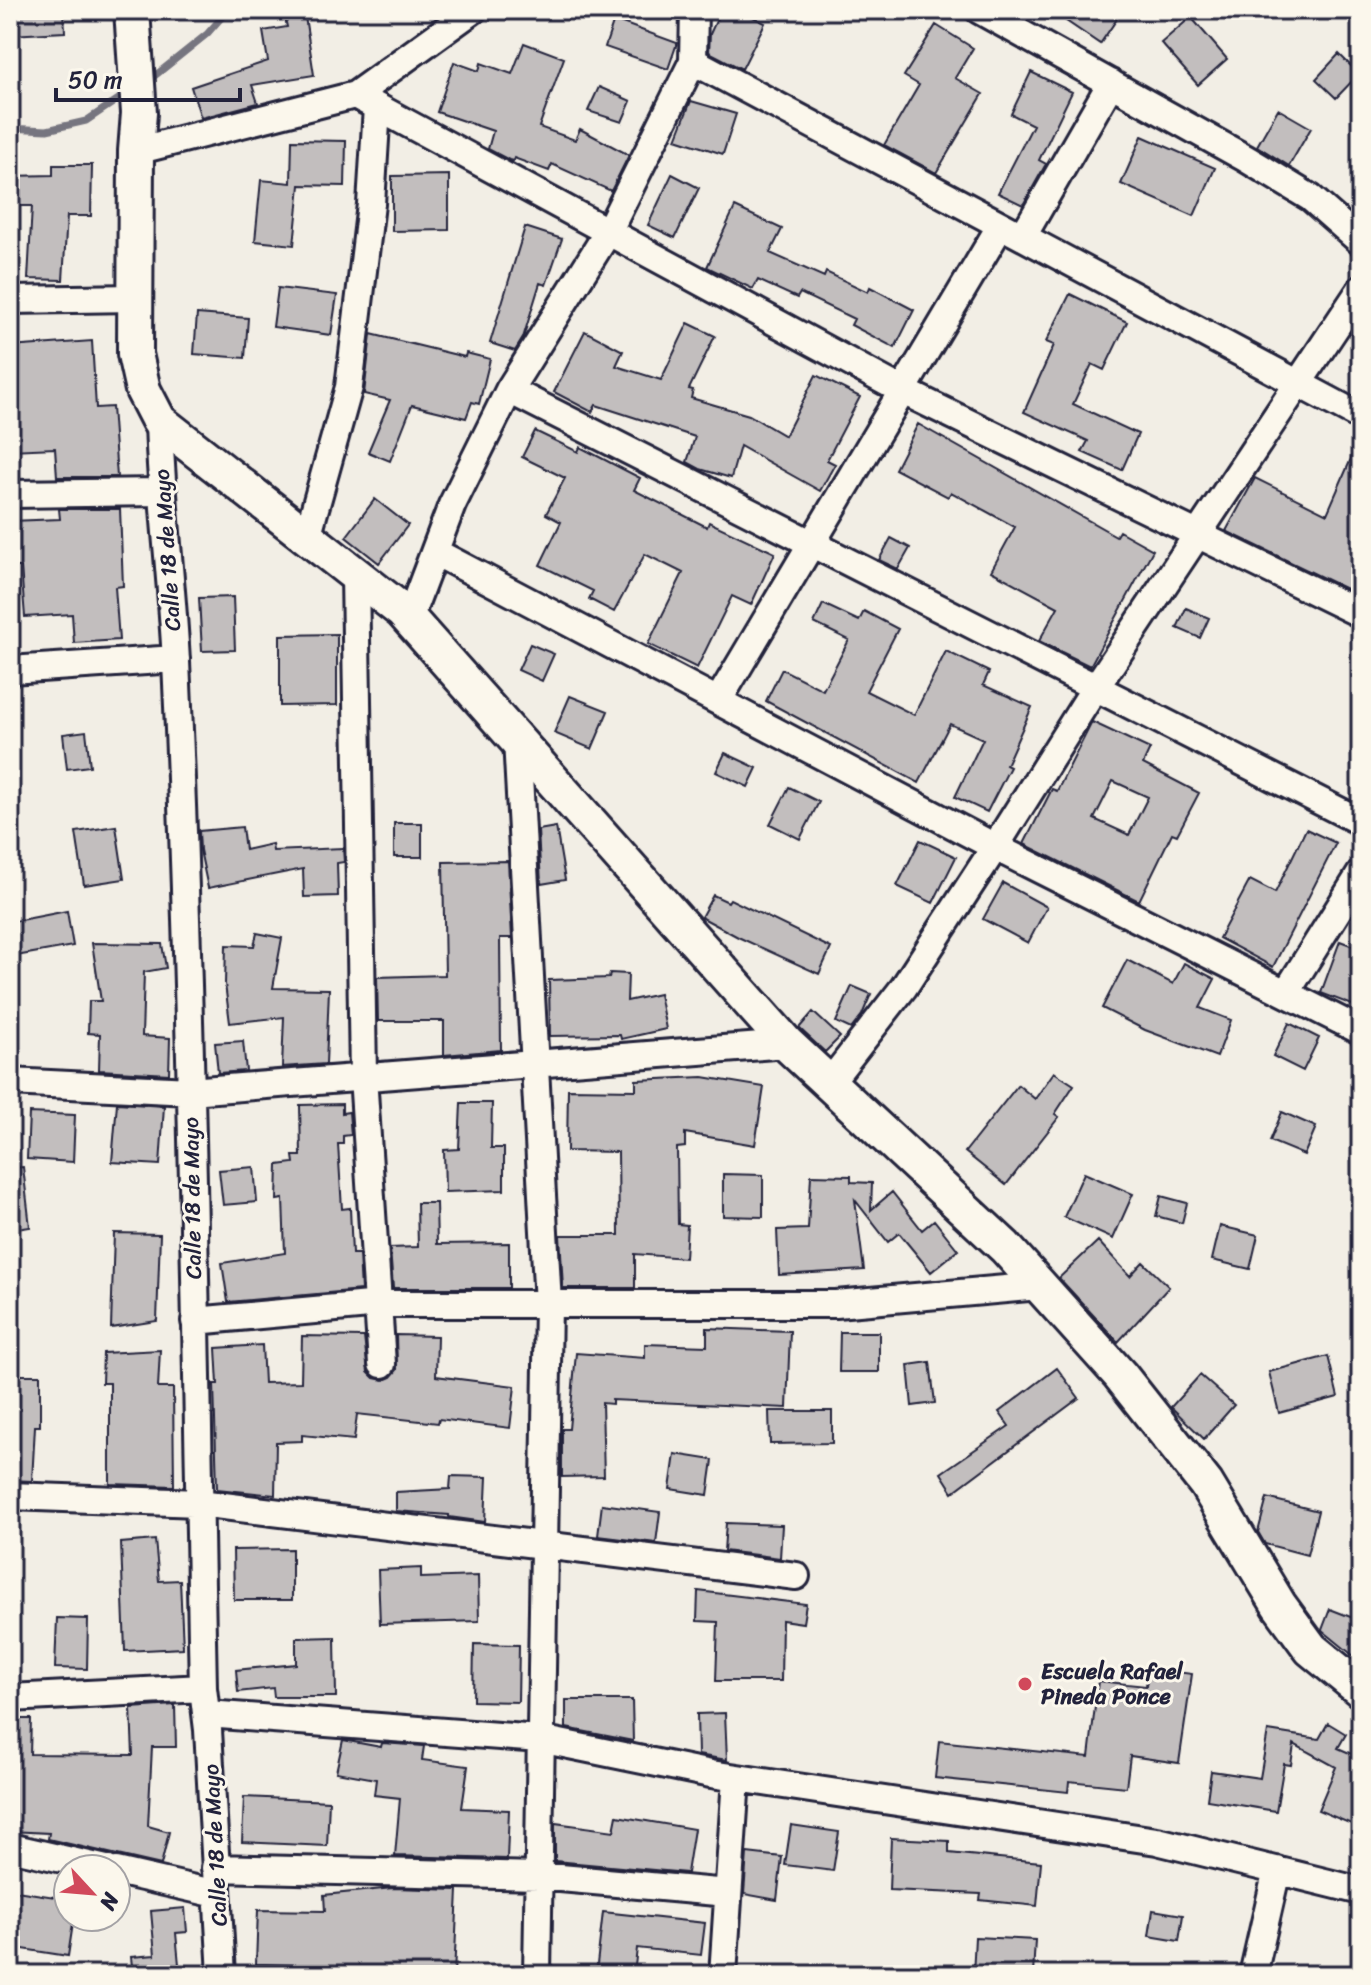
<svg xmlns="http://www.w3.org/2000/svg" width="1371" height="1985" viewBox="0 0 1371 1985" font-family="Sriracha,sans-serif">
<style>
.lines{fill:none;stroke-linecap:round;stroke-linejoin:round}
.stream{stroke:#76747f;stroke-width:7}
.building{fill:#c2bebe;stroke:#22223b;stroke-width:2;fill-rule:evenodd}
.minor-casing{stroke:#22223b;stroke-width:32}
.tertiary-casing{stroke:#22223b;stroke-width:40}
.minor{stroke:#fbf7ec;stroke-width:26}
.tertiary{stroke:#fbf7ec;stroke-width:34}
.poi-dot{fill:#d1495b;stroke:#fbf7ec;stroke-width:3}
.labels{text-anchor:middle;dominant-baseline:central;stroke-width:6;stroke-linejoin:round;paint-order:stroke}
.street-label{font-size:22px;fill:#22223b;stroke:#fbf7ec}
.poi-label{font-size:22px;font-weight:bold;fill:#22223b;stroke:#fbf7ec;text-anchor:start}
</style>
<rect width="100%" height="100%" fill="#f2eee5"/>
<filter id="ink" filterUnits="userSpaceOnUse"><feTurbulence type="fractalNoise" baseFrequency=".0125" numOctaves="2"/><feDisplacementMap in="SourceGraphic" scale="16" xChannelSelector="R" yChannelSelector="G"/><feConvolveMatrix kernelMatrix="1 2 1 2 8 2 1 2 1" color-interpolation-filters="sRGB"/></filter>
<g filter="url(#ink)">
<g class="lines">
<path class="stream" d="M147 82 207 34 228 10
M10 128 47 130 86 121 126 94"/>
</g>
<path class="building" d="M10 10H64L65 32 10 35Z
M283 10H304L314 75 252 85 258 103 201 118 191 87 268 61 263 31 287 27Z
M721 10H739L765 23 742 69 709 52 710 34Z
M1050 10H1123L1100 44Z
M1191 17 1227 59 1198 85 1161 43Z
M614 20 677 43 668 69 605 47Z
M936 25 973 48 955 78 983 94 936 173 884 145 919 85 904 76Z
M524 43 564 58 539 127 575 140 580 129 629 155 611 191 552 164 549 171 514 158 513 161 509 160 488 149 493 131 437 112 454 62 479 71 481 63 512 74Z
M1339 54 1359 74 1336 98 1316 79Z
M1031 72 1072 92 1039 160 1046 164 1023 205 998 193 1033 125 1011 114Z
M599 87 631 101 622 122 588 111Z
M691 101 736 114 723 154 676 139Z
M1278 109 1311 128 1289 166 1257 146Z
M1142 136 1215 168 1194 216 1121 184Z
M292 140 346 141 345 186 300 185 294 245 255 241 261 180 291 183Z
M53 165H92L91 216H67L63 280 28 279 32 206H10V176L53 175Z
M672 174 699 188 675 238 648 225Z
M449 175V230L392 231V176Z
M735 207 782 229 770 253 824 277 826 272 868 292 870 287 914 310 895 348 851 325 854 319 800 293 797 298 758 280 753 289 707 267Z
M525 227 562 239 546 285 540 283 523 338 515 351 490 343Z
M278 288 337 295 331 335 273 327Z
M1070 294 1127 322 1104 370 1092 364 1073 404 1138 434 1122 470 1082 452 1088 441 1024 412 1054 345 1046 342Z
M197 314 248 318 245 358 194 354Z
M688 323 715 336 689 389 693 390 691 398 749 415 785 436 816 375 860 397 827 460 835 464 820 491 740 446 731 478 700 469 687 462 695 437 596 405 592 412 554 392 585 331 623 351 616 366 661 380Z
M371 334 465 357 466 353 490 359 479 404 472 402 466 418 412 405 390 461 368 452 390 400 364 394Z
M92 341 96 408 112 407 117 477H57L55 448 10 450V347Z
M918 424 1116 536 1119 531 1153 550 1090 666 1039 641 1058 607 991 571 1015 527 951 492 948 497 895 469Z
M535 431 578 452 580 447 640 478 634 490 707 527 709 522 775 553 751 605 732 596 697 668 648 644 683 573 645 554 614 612 589 599 593 591 540 565 561 522 546 514 565 478 522 457Z
M1361 436V596L1226 531 1255 478 1327 514Z
M375 499 408 525 379 563 346 537Z
M59 509H120L123 586 115 587 119 640 74 643 72 614 25 617 21 567H12L11 521 60 519Z
M891 538 910 548 898 569 879 560Z
M233 597 235 650 202 651 199 598Z
M823 604 859 621 864 611 898 629 866 691 914 715 946 651 989 672 983 685 1032 707 1006 765 1010 767 987 812 955 797 983 739 950 724 919 783 766 701 782 669 823 690 849 640 814 623Z
M1186 608 1209 618 1200 638 1177 628Z
M337 634V705L280 706V635Z
M530 644 554 654 542 681 518 670Z
M570 696 608 711 592 749 554 733Z
M1092 722 1150 749 1143 764 1199 793 1177 835 1172 833 1139 901 1024 844 1052 789 1057 791ZM1113 781 1148 797 1129 835 1094 819Z
M86 731 90 766 67 769 63 734Z
M725 753 757 768 748 787 716 772Z
M789 787 819 802 800 839 770 824Z
M394 823H422V857H394Z
M116 826 124 879 84 885 76 832Z
M242 827 245 850 272 844 273 851 343 848 344 862 337 863 338 896 304 897 303 869 208 888 200 850 199 831Z
M556 827 565 880 541 884 538 830Z
M1306 829 1336 843 1273 967 1219 938 1250 880 1275 893Z
M920 840 956 857 933 903 897 886Z
M508 861 512 938H500L501 1050 444 1055V1021H378L377 977 445 975 443 862Z
M1003 883 1047 907 1028 943 983 919Z
M713 895 728 902 730 899 831 948 819 974 738 937 701 917Z
M67 911 73 946 10 957V922Z
M257 933 282 938 273 988 329 989 326 1064 282 1067 284 1017 230 1023 225 984 226 945 254 946Z
M1340 941 1361 949V990L1355 1006 1321 993Z
M92 943 162 944 166 968 144 972 142 1036 170 1038 169 1074 99 1070 100 1034 88 1033 89 1001H101Z
M1127 960 1173 984 1184 963 1215 979 1200 1008 1231 1020 1217 1057 1145 1030 1102 1008Z
M610 973 628 974 627 1001 659 994 666 1029 621 1039 620 1035 550 1036 549 980 609 978Z
M852 986 871 994 862 1015 851 1029 836 1022Z
M813 1012 840 1037 825 1052 799 1028Z
M1289 1023 1319 1038 1303 1071 1273 1056Z
M243 1041 246 1071 218 1073 215 1043Z
M1054 1072 1074 1085 1055 1114 1059 1117 1006 1185 965 1152 1018 1085 1035 1099Z
M703 1077 764 1087 755 1145 685 1133V1147L677 1148 678 1224 687 1225 685 1258 635 1254V1288H563L560 1235H619L618 1152 567 1151 568 1089 636 1090V1080Z
M117 1103 164 1106 160 1165 112 1162Z
M461 1103H492L491 1148H504V1190L445 1192 444 1150 459 1149Z
M342 1104V1113L349 1112 351 1135 343 1136V1144H338L342 1209 350 1208 352 1254H359L361 1290 228 1302 222 1263 285 1253 283 1199 277 1200 278 1165 294 1163 293 1156H301L300 1105Z
M1282 1112 1316 1127 1304 1155 1270 1141Z
M29 1113 75 1115 73 1162 27 1159Z
M23 1167 30 1227 10 1230V1168Z
M254 1167 257 1202 223 1205 219 1170Z
M1084 1173 1133 1194 1113 1239 1064 1217Z
M723 1174 763 1175V1217L723 1216Z
M811 1175 851 1176V1182L872 1183 871 1210 892 1192 922 1230 934 1220 958 1250 931 1272 899 1233 888 1242 855 1200 864 1270 779 1275 777 1230 808 1229Z
M1161 1196 1187 1203 1182 1223 1156 1216Z
M417 1203H436L437 1244 509 1243V1288H393L390 1248 418 1247Z
M1220 1226 1258 1235 1250 1269 1212 1260Z
M114 1233 160 1234 157 1321 111 1328Z
M1098 1241 1130 1276 1143 1262 1169 1287 1118 1342 1059 1278Z
M707 1328 790 1331 787 1408 612 1400V1404L602 1403 604 1476 562 1477V1429H569L576 1353 645 1358V1344L707 1346Z
M840 1332H879V1372H839Z
M396 1335 437 1336 436 1376 515 1386 510 1428 439 1419 438 1423 357 1414 354 1440 302 1435V1441L276 1442 275 1495 217 1489 214 1384H218L216 1348 262 1345 264 1383 301 1382 302 1336 364 1337 368 1372 374 1378 384 1380 391 1377 397 1370Z
M160 1350 158 1388H173L174 1486 110 1484V1383H102L103 1353Z
M1328 1356 1338 1397 1279 1413 1269 1372Z
M930 1362 935 1403 912 1406 908 1365Z
M1057 1368 1079 1398 953 1492 941 1473 1009 1426 999 1412Z
M10 1375H40V1426H35L32 1481 10 1480Z
M1200 1375 1234 1405 1204 1439 1171 1407Z
M769 1411H832V1443L770 1444Z
M675 1454 713 1460 708 1495 670 1489Z
M451 1476 487 1477 485 1522 449 1517V1515L396 1511V1492L450 1489Z
M1267 1498 1318 1511 1307 1555 1265 1544 1258 1532Z
M602 1504 660 1512 656 1543 598 1536Z
M726 1523 782 1525 780 1558 724 1551Z
M155 1540 159 1581 180 1580 183 1648 125 1651 121 1543Z
M292 1549V1600H234L233 1550Z
M421 1568V1578L478 1576 479 1621 380 1624 378 1570Z
M698 1591 806 1604 803 1623 782 1620 781 1681H716L718 1622 697 1621Z
M1330 1609 1361 1621V1643L1355 1657 1322 1630Z
M57 1618 88 1619 87 1669 55 1668Z
M335 1637 336 1697H274L273 1688 238 1692 236 1670 296 1664V1638Z
M474 1644 519 1645 518 1702 473 1701Z
M1148 1668 1192 1674 1179 1763 1130 1756 1126 1787 1069 1781 1068 1792 935 1778 939 1741 1089 1757 1098 1681 1146 1686Z
M566 1700H632L633 1741 566 1728Z
M175 1705 176 1747H152L148 1826 169 1832 161 1865 48 1839 49 1833 10 1831V1719H31L30 1754 133 1755 131 1708Z
M725 1713 727 1760 698 1755 697 1714Z
M1328 1723 1346 1734 1338 1748 1361 1758V1828L1318 1810 1336 1767 1294 1744 1291 1765 1284 1764 1276 1811 1207 1800 1211 1771 1260 1778 1268 1731 1319 1739Z
M343 1740 381 1747 382 1743 424 1746 422 1760 468 1766 462 1808 509 1810 507 1859 395 1856 400 1798 374 1795 376 1779 336 1772Z
M244 1797 329 1801 327 1846 242 1842Z
M617 1816 694 1829 687 1873 555 1861V1823L614 1831Z
M791 1825 839 1832 833 1871 785 1865Z
M891 1838 949 1841V1853L1041 1862 1037 1906 980 1900 981 1894 889 1890Z
M747 1853 782 1857 777 1900 744 1894Z
M393 1888 458 1890 454 1975H328V1966L256 1964 258 1910 325 1911 324 1895Z
M10 1890 68 1899V1917H74L68 1956 10 1947Z
M185 1908 187 1932 176 1933 180 1975H133L131 1957 155 1955 151 1911Z
M1153 1910 1183 1915 1179 1941 1149 1936Z
M603 1912 705 1923 701 1955 637 1948 634 1975 596 1973Z
M975 1937 1035 1940 1033 1975H973Z"/>
<g class="lines">
<defs>
<path id="minor" d="M473 10 355 95 903 391 1361 614
M979 10 1245 158 1311 198 1361 242
M693 61 694 10
M136 151 355 95
M1023 236 1111 83
M1361 289 1088 699 995 847 1361 1031
M10 300 135 298
M509 390 1361 822
M159 421C161 502 172 581 176 662 192 1004 196 1346 203 1688L208 1730 222 1975
M10 494 161 492
M307 537 349 387 371 204 377 107
M435 552 995 847 904 987 830 1082
M355 575 363 1076 382 1364
M409 619 452 505 509 390 608 232 693 61 1361 417
M10 670 176 659
M718 701 1001 225
M517 740 548 1304 537 1975
M1286 993 1361 873
M10 1082 190 1091 787 1044
M195 1321 380 1304H836L1040 1286
M10 1496 199 1503 796 1576
M10 1698 203 1688
M207 1714 540 1739 711 1774 1157 1841 1361 1891
M10 1847 106 1869
M215 1868 538 1876 728 1893
M116 1871 217 1894
M723 1975 736 1778
M1253 1975 1277 1870"/>
<path id="tertiary" d="M132 10 139 113 136 151 135 354 143 390 159 421 402 611 787 1044 1005 1247 1120 1375 1206 1484 1279 1605 1311 1649 1361 1690"/>
</defs>
<use href="#minor" class="minor-casing"/>
<use href="#tertiary" class="tertiary-casing"/>
<use href="#minor" class="minor"/>
<use href="#tertiary" class="tertiary"/>
</g>
</g>
<circle class="poi-dot" cx="1025" cy="1684" r="8"/>
<g class="labels">
<g class="street-label">
<text transform="translate(167 550) rotate(-94)">Calle 18 de Mayo</text>
<text transform="translate(192 1198) rotate(-91)">Calle 18 de Mayo</text>
<text transform="translate(215 1845) rotate(-93)">Calle 18 de Mayo</text>
</g>
<g class="poi-label">
<text x="1041" y="1671">Escuela Rafael<tspan x="1041" dy="25">Pineda Ponce</tspan></text>
</g>
</g>
<rect width="1371" height="1985" fill="none" stroke="#fbf7ec" stroke-width="40"/>
<rect x="20" y="20" width="1331" height="1945" fill="none" stroke="#22223b" stroke-width="3" filter="url(#ink)"/>
<g transform="translate(92 1893) rotate(116)"><circle r="38" fill="#fbf7ec" stroke="#a4a2a5" stroke-width="2"/>
<path d="M0-6L14 30L0 20L-14 30Z" fill="#d1495b"/>
<text y="-12" font-size="22" font-weight="bold" text-anchor="middle" fill="#22223b">N</text>
</g>
<path d="M56 88v12h184v-12" fill="none" stroke="#22223b" stroke-width="4"/>
<text x="68" y="88" font-size="24" fill="#22223b" stroke="#fbf7ec" stroke-width="6" paint-order="stroke">50 m</text>
</svg>
